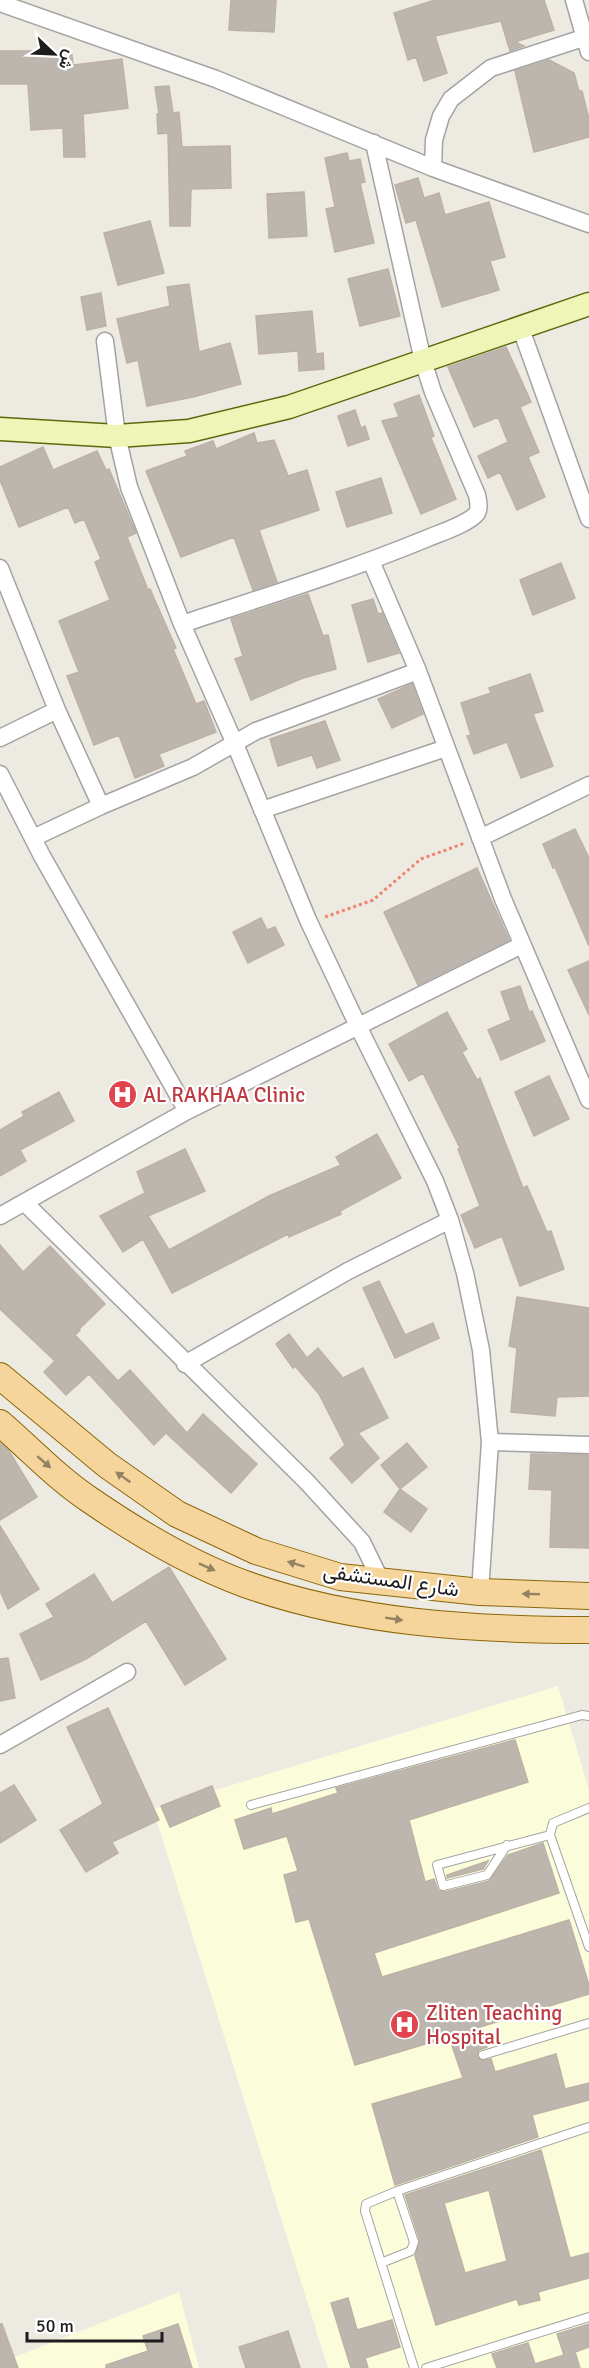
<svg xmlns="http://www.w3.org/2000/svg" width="589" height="2368" viewBox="0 0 589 2368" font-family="Signika,Vazirmatn,sans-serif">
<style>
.education{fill:#fbfdda}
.building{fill:#bdb6af;stroke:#bdb1a5;stroke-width:1.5;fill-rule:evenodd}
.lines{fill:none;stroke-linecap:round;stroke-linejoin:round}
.lane-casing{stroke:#a3a3a3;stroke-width:10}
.street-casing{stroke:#a3a3a3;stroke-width:19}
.secondary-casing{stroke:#5a6a0b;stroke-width:25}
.primary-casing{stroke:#8b6708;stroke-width:28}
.path{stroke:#f1836e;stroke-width:3;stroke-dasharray:3 3;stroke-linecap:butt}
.lane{stroke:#fff;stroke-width:8}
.street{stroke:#fff;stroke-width:16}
.secondary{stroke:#eef5b7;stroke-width:22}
.primary{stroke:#f6d59d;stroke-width:26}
.oneway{fill:#948263}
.labels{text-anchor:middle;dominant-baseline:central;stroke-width:4.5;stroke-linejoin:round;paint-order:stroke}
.health-label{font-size:21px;fill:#be3a42;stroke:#fff;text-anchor:start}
.street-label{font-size:21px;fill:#1c1c1c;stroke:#fff}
</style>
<rect width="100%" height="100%" fill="#edeae2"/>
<path class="education" d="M558 1686 589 1790V2368H328L153 1809Z
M179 2292 199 2368H0V2363Z"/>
<path class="building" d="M231 0H276L274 32 229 30Z
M435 0H544L554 30 515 42 524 46 510 51 501 21 435 36 447 73 424 81 416 57 408 60 394 13Z
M0 51H32V58L72 55 73 65 122 59 128 108 83 114 85 157H64L63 128 31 130 28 84H0Z
M549 60 574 73 579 91H582L589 119V137L534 152 515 71Z
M169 86 173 113 179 112 182 147 230 146 231 188 191 189 190 226H170L168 133 158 134 157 114H159L155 87Z
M347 153 349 161 360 159 365 182 360 183 374 243 335 252 326 209 335 207 325 158Z
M418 178 424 198 439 193 445 215 489 202 505 257 490 261 499 290 442 307 416 220 406 223 395 185Z
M304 192 307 236 269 238 267 194Z
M150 221 164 273 118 285 104 233Z
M388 269 400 316 360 326 348 279Z
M189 284 199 352 230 343 241 384 193 397 147 406 138 360 127 363 117 319 170 306 167 287Z
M101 293 106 326 87 330 81 297Z
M312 311 316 354 323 353 324 369 299 371 298 351 259 354 256 316Z
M506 347 531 402 520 407 539 452 528 457 545 497 517 510 500 472 488 478 478 456 508 442 498 417 474 427 448 367Z
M419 395 434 436 431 438 456 499 421 514 382 421 399 417 394 404Z
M355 410 361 428 365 426 369 439 348 446 338 416Z
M254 433 257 443 274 440 288 476 307 470 319 510 259 530 277 582 253 590 234 537 181 557 146 471 187 456 185 451 213 441 216 449Z
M43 447 53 470 97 451 106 470 109 469 136 533 127 537 148 590 150 589 176 648 173 649 196 704 204 701 216 732 159 754 164 766 135 778 119 735 94 745 67 676 79 672 59 621 110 600 95 562 101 559 84 519 75 523 68 507 19 527 0 480V467Z
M381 478 392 513 347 527 336 492Z
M561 563 575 598 533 615 520 580Z
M308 594 323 636 328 635 336 669 303 678 251 700 235 659 243 656 231 619Z
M373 599 378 614 382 613 399 653 368 662 352 605Z
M530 674 543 711 533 714 553 766 521 778 507 742 474 754 467 736 471 735 461 703 491 693 489 688Z
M412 684 423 714 392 728 378 699Z
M325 721 340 760 317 768 312 755 278 766 270 739Z
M575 829 589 858V946L555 867 553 868 543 844Z
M477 868 509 940 418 985 384 912Z
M261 918 267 930 275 927 284 945 248 963 233 932Z
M589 961V1015L568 970Z
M520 986 529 1012 532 1011 545 1041 501 1060 488 1030 511 1020 501 992Z
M447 1012 467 1049 462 1052 477 1080 480 1078 523 1188 527 1186 547 1232 551 1231 564 1269 520 1286 502 1236 475 1248 461 1215 480 1206 458 1149 460 1148 423 1073 409 1081 389 1044Z
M549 1076 569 1119 534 1136 515 1092Z
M59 1092 74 1121 20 1150 26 1161 0 1176V1130L24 1116 22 1112Z
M377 1134 401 1178 340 1211 341 1214 289 1237 288 1234 172 1293 143 1239 123 1252 100 1216 145 1193 137 1172 185 1149 205 1191 148 1216 169 1250 269 1196 341 1165 336 1157Z
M0 1245 23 1272 50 1246 105 1304 79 1329 80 1330 75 1335 118 1381 130 1370 187 1433 203 1414 257 1464 231 1493 166 1433 154 1445 89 1374 66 1395 44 1372 55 1361 0 1309Z
M379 1281 405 1335 433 1323 439 1338 395 1358 363 1288Z
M517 1297 589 1308V1396L557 1397 555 1416 511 1412 517 1348 509 1346Z
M289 1334 307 1358 318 1348 343 1378 363 1368 388 1418 358 1433 379 1458 352 1483 330 1458 345 1445 319 1394 295 1366 293 1368 276 1344Z
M0 1443 9 1451 37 1497 0 1520Z
M407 1443 427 1467 400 1489 381 1465Z
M531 1454 589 1455V1548L550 1547 552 1490 529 1489Z
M400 1489 427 1509 411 1532 384 1512Z
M0 1526 39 1589 8 1609 0 1591Z
M169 1567 226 1659 185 1685 146 1621 86 1659 41 1680 20 1634 54 1617 46 1604 94 1574 112 1603Z
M8 1658 15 1698 0 1701V1659Z
M108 1708 159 1820 112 1842 118 1853 86 1872 60 1830 103 1804 67 1727Z
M515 1740 528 1782 409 1820 425 1882 434 1879 438 1890 444 1892 489 1881 508 1855 543 1843 559 1893 374 1953 382 1977 569 1920 589 1985V1994L480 2027 487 2047 479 2050 477 2056 482 2061 491 2059 495 2072 556 2054 565 2089 589 2083V2100L532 2115 538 2137 395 2185 372 2104 463 2078 449 2037 355 2065 309 1919 296 1922 284 1875 298 1871 287 1836 244 1849 235 1820 271 1808 272 1814 338 1793 336 1788Z
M14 1785 36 1820 0 1843V1793Z
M212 1786 220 1806 170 1827 161 1806Z
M488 1861 483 1869 447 1878V1875Z
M541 2150 570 2258 589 2253V2278L538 2292 540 2300 519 2305 517 2299 436 2325 415 2256 420 2241 405 2195ZM489 2190 507 2261 465 2273 444 2203Z
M348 2298 357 2330 392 2320 400 2347 365 2358 368 2368H351L331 2303Z
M0 2324H2L18 2368H0Z
M178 2324 192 2368H106V2365L148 2351 143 2336Z
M589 2324V2347L575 2352 580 2368H497L492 2354 528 2343 535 2364 564 2355 557 2334Z
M288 2331 300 2368H246L239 2347Z"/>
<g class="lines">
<defs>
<path id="lane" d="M251 1805 582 1715 589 1716
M589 1808 553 1823 550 1835 589 1947
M507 1845 487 1875 443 1886 437 1865 550 1835
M483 2055 589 2023
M381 2263 411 2251 414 2242 397 2191
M414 2368 365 2211 366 2204 397 2191 589 2127
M426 2368 589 2317"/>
<path id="street" d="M574 0 589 52
M0 3 216 79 433 168 589 224
M433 168 434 140 441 116 451 99 491 68 589 36
M521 329 589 519
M105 341 117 436 129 487 182 624 235 744 308 920 359 1028 435 1181 450 1220 465 1273 481 1350 490 1442 480 1592
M371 561 418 671 503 899 589 1100
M0 568 57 710 101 806
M182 624C264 597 348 571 428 538 440 533 470 523 477 513 480 507 478 501 477 495L433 392 423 361 374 143
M0 738 57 710
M0 774 42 856 187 1111
M262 810 446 748
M33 838 101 806 193 767 256 731 418 671
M480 838 589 785
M25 1203 307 1482 362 1542 382 1583
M0 1216 187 1111 522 945
M185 1364 348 1271 450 1220
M490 1442 589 1445
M0 1745 127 1672"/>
<path id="secondary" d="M0 429 117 436 189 431 289 407 589 304"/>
<path id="primary" d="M0 1376 107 1465 177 1514 256 1551 340 1577 480 1592 589 1596
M0 1423C29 1448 58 1479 90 1500 138 1533 190 1564 245 1584 354 1623 474 1630 589 1630"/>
</defs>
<use href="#lane" class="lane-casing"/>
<use href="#street" class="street-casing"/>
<use href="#secondary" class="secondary-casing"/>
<use href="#primary" class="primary-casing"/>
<path class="path" d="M325 917 373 900 421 859 465 843"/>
<use href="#lane" class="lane"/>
<use href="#street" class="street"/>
<use href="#secondary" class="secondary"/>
<use href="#primary" class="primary"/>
</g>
<defs><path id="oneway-solid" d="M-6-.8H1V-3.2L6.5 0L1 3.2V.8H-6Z" transform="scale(1.5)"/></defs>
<g class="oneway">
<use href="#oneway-solid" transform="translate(44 1462) rotate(41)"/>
<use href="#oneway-solid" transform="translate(123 1477) rotate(-145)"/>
<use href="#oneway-solid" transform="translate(296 1564) rotate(-163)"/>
<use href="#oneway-solid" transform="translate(207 1567) rotate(24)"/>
<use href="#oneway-solid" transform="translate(531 1594) rotate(-179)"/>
<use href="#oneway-solid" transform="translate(394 1619) rotate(9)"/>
</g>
<defs>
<symbol id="hospital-disc" viewBox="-11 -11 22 22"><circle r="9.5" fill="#e0444e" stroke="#fff"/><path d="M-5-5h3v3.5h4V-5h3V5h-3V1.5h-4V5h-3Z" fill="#fff"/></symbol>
</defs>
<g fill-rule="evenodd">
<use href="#hospital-disc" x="106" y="1078" width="33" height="33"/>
<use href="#hospital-disc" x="388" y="2008" width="33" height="33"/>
</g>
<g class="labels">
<g class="health-label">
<text x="143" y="1095">AL RAKHAA Clinic</text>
<text x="426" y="2013">Zliten Teaching<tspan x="426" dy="24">Hospital</tspan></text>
</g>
<g class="street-label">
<text transform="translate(391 1580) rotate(8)">شارع المستشفى</text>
</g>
</g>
<g transform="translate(54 54) rotate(113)" stroke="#ffffff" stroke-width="4.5" paint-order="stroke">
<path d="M0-4.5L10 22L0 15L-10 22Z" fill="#1c1c1c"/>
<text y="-9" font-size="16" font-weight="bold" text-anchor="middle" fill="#1c1c1c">ش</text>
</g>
<path d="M27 2332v9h135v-9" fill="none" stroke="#1c1c1c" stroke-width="3"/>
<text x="36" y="2332" font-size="18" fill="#1c1c1c" stroke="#ffffff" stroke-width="4.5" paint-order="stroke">50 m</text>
</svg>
